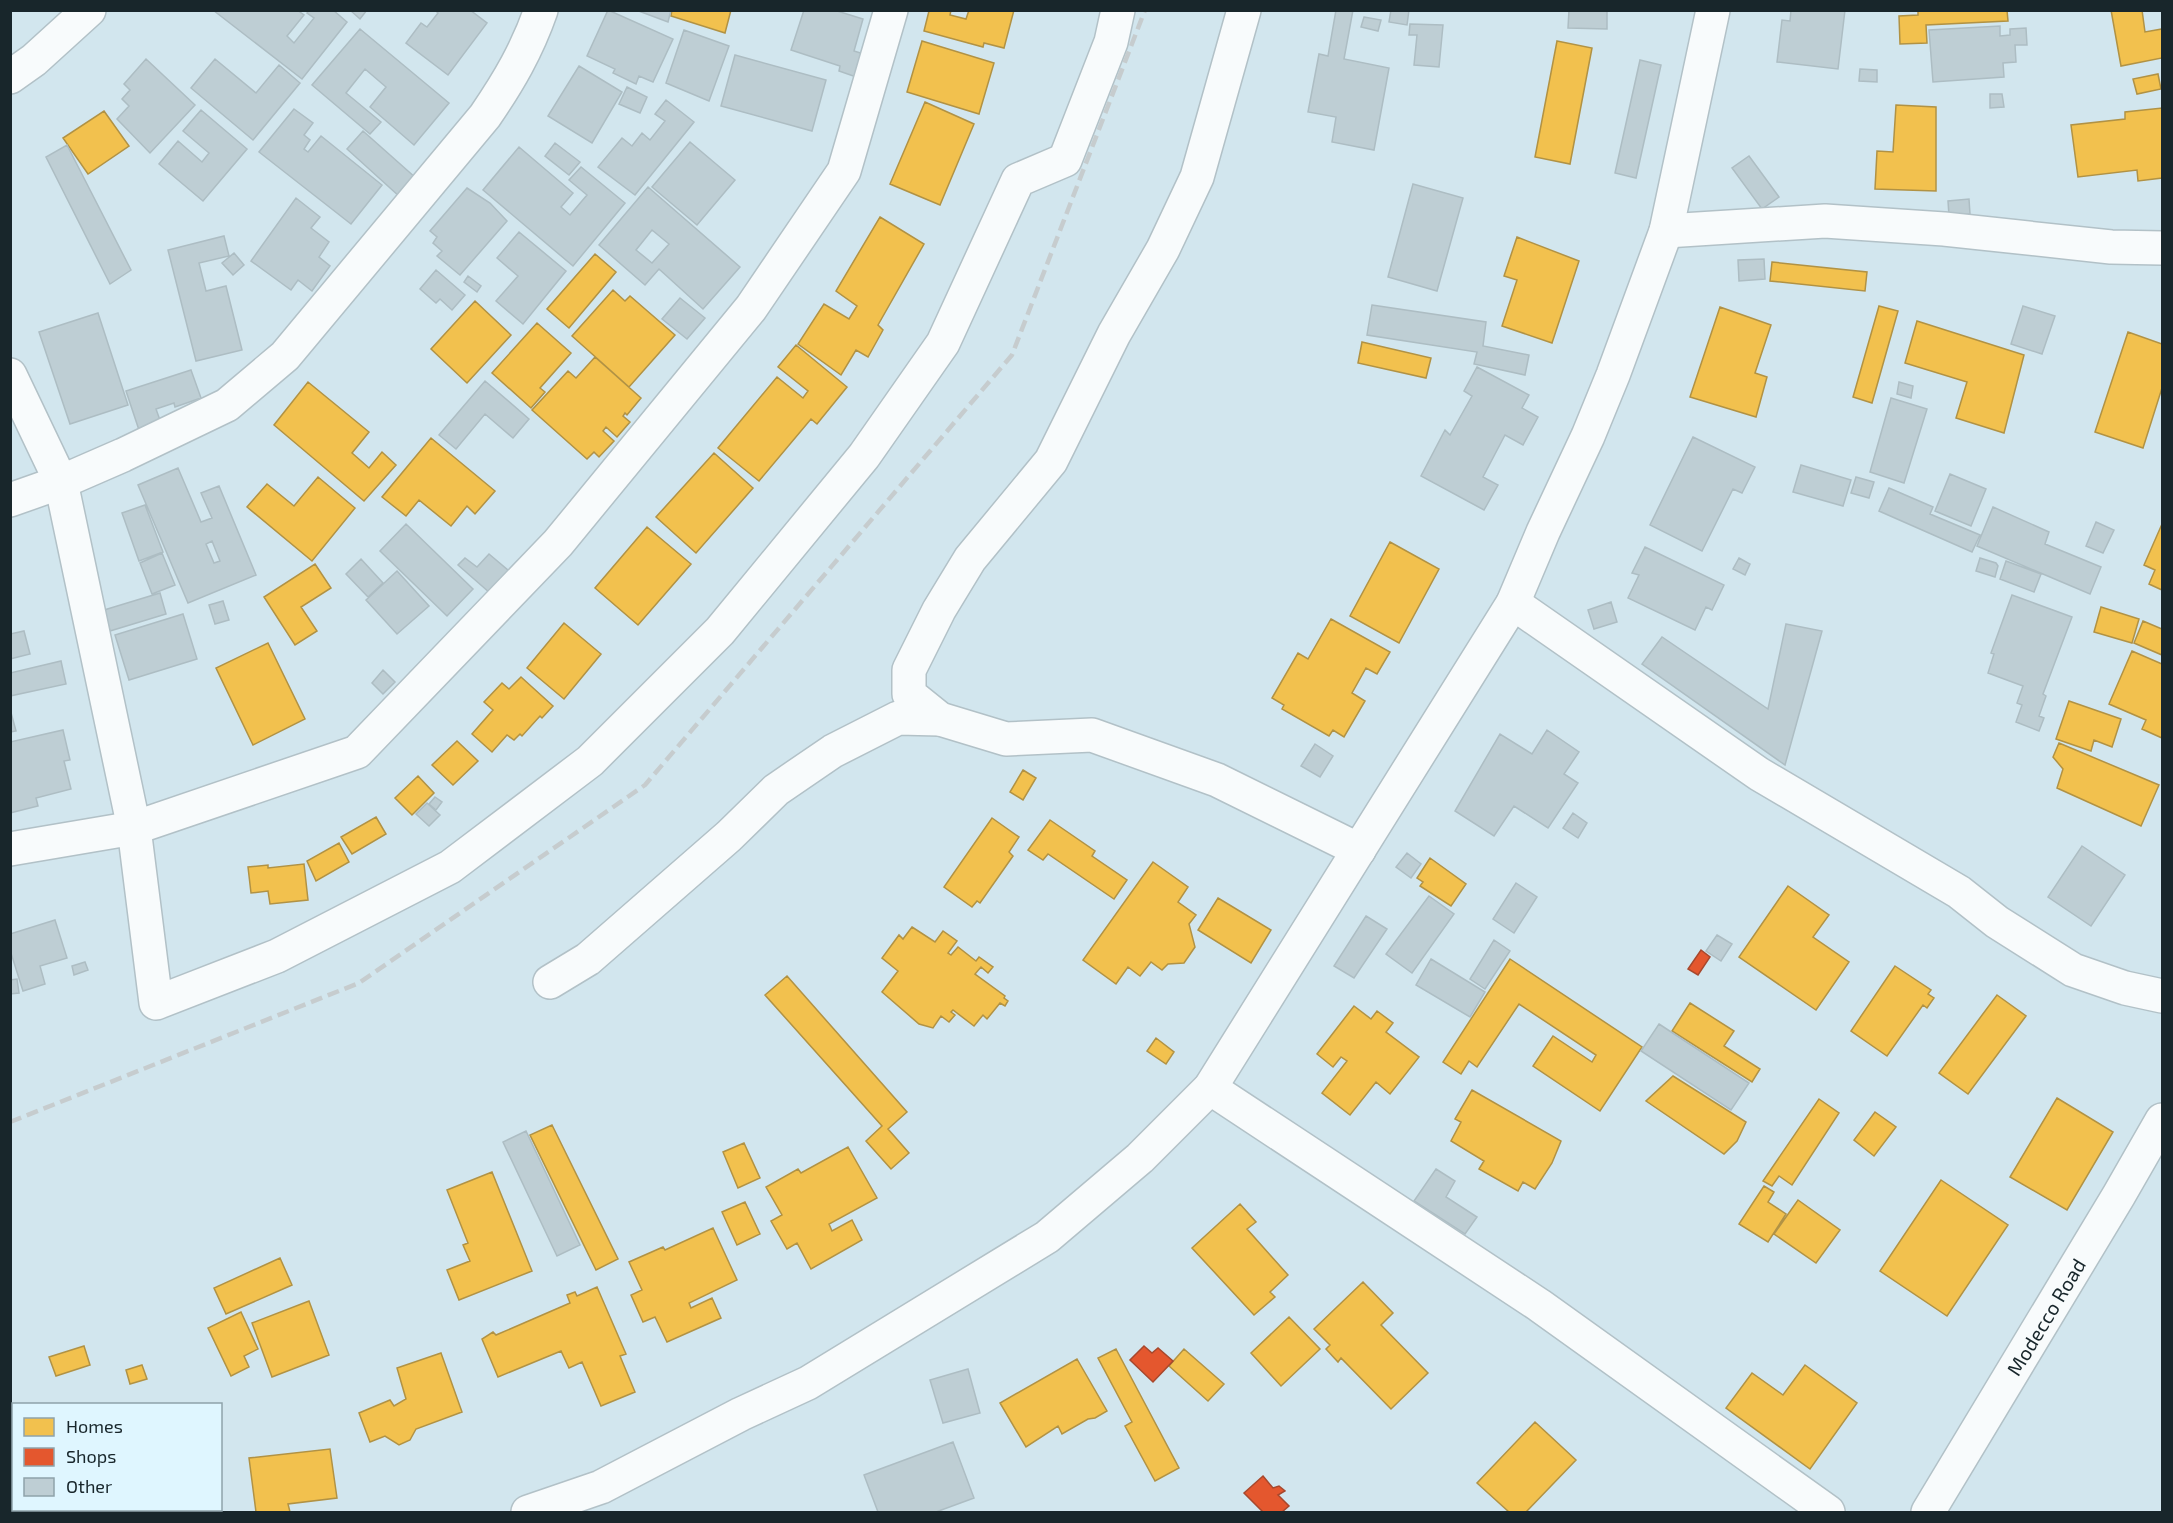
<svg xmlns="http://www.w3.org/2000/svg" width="2173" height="1523" viewBox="0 0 2173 1523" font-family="'Exo 2',sans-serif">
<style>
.homes{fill:#f2c14e;stroke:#b19244;stroke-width:1.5}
.shops{fill:#e4572e;stroke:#a7482d;stroke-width:1.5}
.building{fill:#beced4;stroke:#adbdc3;stroke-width:1.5;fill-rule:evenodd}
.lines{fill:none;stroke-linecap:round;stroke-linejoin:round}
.street-casing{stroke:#b2c1c7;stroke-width:36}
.street{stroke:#f8fbfc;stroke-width:33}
.rail{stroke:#c6ccce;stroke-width:4.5;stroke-dasharray:12 6;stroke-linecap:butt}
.labels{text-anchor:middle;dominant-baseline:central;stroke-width:6;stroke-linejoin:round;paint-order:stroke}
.street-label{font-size:20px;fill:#18262b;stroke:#dff6ff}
</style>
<rect width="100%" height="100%" fill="#d2e6ee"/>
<path class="homes" d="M672 10H731L725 33 671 16Z
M926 10H951L950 15 966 19 969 10H1014L1004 48 984 43 983 47 924 31 929 11Z
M1918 10H2007L2008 21 1926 25 1927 43 1900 44 1899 16 1918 15Z
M2111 10H2142L2145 32 2162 29V58L2121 66Z
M922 41 994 63 979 114 907 92Z
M1557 41 1592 48 1570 164 1535 157Z
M2158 74 2161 89 2137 94 2133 79Z
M925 102 974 124 940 205 890 184Z
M1896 105 1936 107V191L1875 189 1877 151 1893 152Z
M2162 108V178L2138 181 2137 170 2078 177 2071 125 2125 119V112Z
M104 111 129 146 88 174 63 138Z
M880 217 924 244 878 325 883 330 868 357 856 350 841 375 798 344 824 304 849 319 857 306 836 291Z
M1517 237 1579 261 1552 343 1502 326 1517 280 1504 276Z
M595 254 616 272 569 328 547 309Z
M1772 262 1867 272 1865 291 1770 281Z
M613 290 625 301 630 296 675 335 629 387 572 336Z
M475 301 511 335 467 383 431 349Z
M1879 306 1898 311 1872 403 1853 397Z
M1720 307 1771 325 1755 373 1767 377 1756 417 1690 397Z
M1917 321 2024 355 2004 433 1956 418 1967 382 1905 363Z
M537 323 571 353 540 388 545 392 531 408 492 373Z
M2128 332 2162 344V388L2143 448 2095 432Z
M1362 342 1431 358 1426 378 1358 363Z
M796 345 847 387 817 424 811 419 759 481 718 448 777 377 803 398 808 391 778 367Z
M595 357 641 398 627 415 625 413 623 416 630 422 617 437 606 427 603 431 614 441 599 457 594 452 587 459 532 410 568 371 576 378Z
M308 382 369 432 352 453 369 468 382 452 396 465 364 501 274 425Z
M431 438 495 491 475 514 467 506 451 526 419 500 406 516 382 497Z
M714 453 753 488 696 553 656 517Z
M318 477 355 508 312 561 247 507 267 484 294 506Z
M2162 524V590L2149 584 2155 570 2144 565Z
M647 527 691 564 638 625 595 588Z
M1390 542 1439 569 1399 643 1350 616Z
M315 564 331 588 301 607 317 631 295 645 264 597Z
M2101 607 2139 619 2132 643 2094 632Z
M1331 619 1390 652 1377 674 1366 668 1352 693 1365 701 1344 737 1333 730 1329 736 1282 709 1284 705 1272 698 1298 653 1308 659Z
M2143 621 2162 629V655L2134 643Z
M564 623 601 654 564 699 527 668Z
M268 643 305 719 253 745 216 668Z
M2132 651 2162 664V738L2142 729 2146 720 2109 704Z
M521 677 553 706 542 718 540 716 522 736 520 734 514 740 507 735 492 752 472 734 493 710 484 702 502 683 509 689Z
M2069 701 2121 719 2112 747 2094 740 2091 751 2056 739Z
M457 741 478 761 453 785 432 765Z
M2059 743 2159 785 2141 826 2057 788 2063 769 2053 757Z
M1023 770 1036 778 1023 800 1010 792Z
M418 776 434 793 412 815 395 798Z
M376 817 386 834 352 854 341 837Z
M992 818 1019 837 1009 852 1013 856 980 903 977 901 972 907 944 887Z
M1050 820 1095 851 1092 856 1127 880 1114 899 1048 854 1043 860 1028 850Z
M339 843 349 862 316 881 307 861Z
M1430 858 1466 884 1451 906 1420 886 1423 882 1417 878Z
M1153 862 1188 887 1178 902 1196 915 1189 924 1195 947 1184 963 1168 964 1162 970 1151 962 1140 976 1128 967 1116 984 1083 960Z
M304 864 308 900 270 904 268 891 251 893 248 867 268 865V868Z
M1788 886 1829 915 1813 937 1849 962 1816 1010 1739 957Z
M1218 898 1271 930 1251 963 1198 930Z
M912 927 935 942 943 931 957 941 948 953 951 955 958 947 976 961 979 957 993 967 988 973 981 967 975 974 1005 996 1004 998 1008 1001 1005 1006 1000 1003 987 1019 983 1015 974 1026 953 1010 951 1012 955 1015 949 1022 941 1016 933 1028 919 1024 882 992 898 971 882 958 899 935 903 939Z
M1510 959 1642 1047 1600 1111 1533 1066 1553 1036 1592 1062 1596 1055 1519 1004 1477 1067 1469 1061 1461 1074 1443 1062Z
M1895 966 1931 990 1928 994 1934 998 1927 1008 1923 1005 1887 1056 1851 1031Z
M787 976 907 1112 888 1129 909 1153 891 1169 866 1141 882 1126 765 995Z
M1997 995 2026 1016 1968 1094 1939 1073Z
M1690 1003 1734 1031 1724 1046 1760 1069 1752 1082 1672 1031Z
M1354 1006 1371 1019 1377 1011 1393 1023 1386 1032 1419 1057 1390 1094 1376 1082 1350 1115 1322 1093 1347 1061 1341 1057 1333 1067 1317 1054Z
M1156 1038 1174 1052 1166 1064 1147 1051Z
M1673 1076 1746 1122 1737 1141 1724 1154 1646 1101Z
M1472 1090 1561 1141 1552 1163 1535 1189 1523 1182 1518 1191 1479 1169 1484 1161 1451 1141 1461 1122 1455 1119Z
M2057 1098 2113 1132 2067 1210 2010 1177Z
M1819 1099 1839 1113 1792 1185 1779 1176 1772 1186 1763 1181Z
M1875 1112 1896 1127 1874 1156 1854 1140Z
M552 1125 618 1259 596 1270 530 1135Z
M744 1143 760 1178 738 1188 723 1152Z
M848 1147 877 1198 829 1224 832 1231 852 1220 862 1240 811 1269 797 1243 787 1249 771 1221 782 1215 766 1187 798 1169 801 1173Z
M492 1172 532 1271 459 1300 447 1270 470 1261 463 1245 468 1243 447 1190Z
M1941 1180 2008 1225 1947 1316 1880 1271Z
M1764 1186 1774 1192 1768 1202 1786 1214 1768 1242 1739 1224Z
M1798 1200 1840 1230 1816 1263 1774 1234Z
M745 1202 760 1234 737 1245 722 1212Z
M1240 1204 1256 1222 1247 1229 1288 1275 1270 1292 1275 1297 1254 1315 1192 1248Z
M713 1228 737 1280 689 1303 691 1308 712 1298 721 1318 667 1342 655 1317 643 1322 631 1295 642 1290 629 1262 663 1247 665 1250Z
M280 1258 292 1285 226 1314 214 1288Z
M1363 1282 1393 1313 1381 1325 1428 1373 1391 1409 1341 1358 1338 1362 1326 1349 1330 1345 1314 1329Z
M597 1287 626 1354 620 1356 635 1392 601 1406 582 1362 569 1368 561 1351 498 1377 482 1339 493 1332 496 1335 570 1303 567 1295 575 1292 577 1296Z
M309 1301 329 1355 272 1377 252 1323Z
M241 1312 258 1349 244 1356 249 1367 231 1376 208 1328Z
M1289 1317 1320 1349 1281 1386 1251 1353Z
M84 1346 90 1365 56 1376 49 1357Z
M1116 1349 1179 1468 1155 1481 1125 1426 1132 1422 1098 1358Z
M1184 1349 1224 1384 1208 1401 1169 1366Z
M441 1353 462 1412 416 1429 410 1440 399 1445 385 1436 370 1442 359 1413 390 1400 394 1406 406 1399 397 1368Z
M1077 1359 1107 1411 1095 1418 1088 1419 1062 1434 1058 1426 1026 1447 1000 1403Z
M142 1365 147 1379 130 1384 126 1370Z
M1805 1365 1857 1403 1810 1469 1726 1408 1752 1373 1783 1395Z
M1535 1422 1576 1460 1526 1512H1509L1477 1483Z
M330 1449 337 1498 288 1504 290 1512H256L249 1458Z
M65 1510H178V1512H66Z"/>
<path class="shops" d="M1701 950 1710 957 1698 975 1688 969Z
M1144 1346 1152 1353 1158 1348 1173 1361 1153 1382 1130 1360Z
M1263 1476 1273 1488 1279 1486 1285 1491 1278 1495 1289 1506 1282 1512H1263L1244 1493Z"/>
<path class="building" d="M213 10H297L304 15 287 36 294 43 314 18 307 13 309 10H333L347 22 302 79Z
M350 10H367L360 19Z
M435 10H470L487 23 448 75 406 43 421 23 427 27 438 13Z
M608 10 673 39 653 82 639 76 636 84 613 73 615 69 587 56Z
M636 10H671L668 22Z
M804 10H834L863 19 854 51 870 56 862 79 839 71 840 66 791 50Z
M1336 10H1353L1344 59 1389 68 1374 150 1332 142 1336 117 1308 112 1319 54 1328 56Z
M1391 10H1409L1407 25 1389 22Z
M1569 10H1607V29L1568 28Z
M1791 10H1845L1838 69 1777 62 1782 20 1790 21Z
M1364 17 1381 20 1378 31 1361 27Z
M1410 24 1443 25 1439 67 1414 65 1417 35H1409Z
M2000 26V36L2010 35V29L2026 28 2027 45H2015L2016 62 2003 63 2004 77 1933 82 1929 30Z
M360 29 449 103 414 145 370 107 386 87 365 69 346 93 381 122 370 134 312 85Z
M684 30 729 46 709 101 666 83Z
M735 55 826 80 812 131 721 106Z
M146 59 195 105 150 153 117 119 129 106 122 99 130 90 124 84Z
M215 59 256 93 279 65 300 83 253 140 191 88Z
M1640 60 1661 65 1636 178 1615 173Z
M579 66 622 92 592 143 548 116Z
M1860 69 1877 70V82L1859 81Z
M627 87 647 97 640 113 619 104Z
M1990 94H2002L2004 107 1990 108Z
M666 100 694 122 635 195 598 167 622 138 632 146 642 133 650 140 665 121 655 114Z
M294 109 313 123 304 135 310 140 304 149 308 152 321 136 382 185 351 224 259 152Z
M201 110 247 149 203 201 159 164 178 141 202 162 209 153 183 131Z
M363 131 417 179 400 197 347 149Z
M690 142 735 180 697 225 652 187Z
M555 143 580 162 569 175 545 156Z
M67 145 131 270 110 284 46 157Z
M519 147 573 193 561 207 570 215 587 195 569 180 581 167 625 203 573 266 483 190Z
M1749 156 1779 197 1762 209 1732 168Z
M1413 184 1463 198 1437 291 1388 277Z
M648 187 740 267 703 309 659 269 645 285 599 245ZM652 230 669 244 652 263 636 250Z
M467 188 490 203 507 221 460 275 437 256 442 251 433 243 437 237 430 231Z
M296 198 320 217 311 228 329 242 319 257 330 266 312 291 298 280 291 290 251 261Z
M1969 199 1970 214 1949 216 1948 201Z
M519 232 566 271 523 324 496 301 518 276 497 258Z
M224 236 229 256 199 263 206 291 226 286 242 350 196 361 168 250Z
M234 253 244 265 233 275 222 263Z
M1764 259 1765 279 1739 281 1738 260Z
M436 270 465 295 452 310 440 299 436 303 420 289Z
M468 276 481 286 477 292 464 282Z
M680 298 705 318 687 339 662 319Z
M1372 305 1486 322 1483 346 1529 355 1525 375 1474 364 1477 352 1367 335Z
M2023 306 2055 316 2042 354 2011 344Z
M98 313 128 405 70 424 39 332Z
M1477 367 1529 395 1522 408 1538 417 1523 445 1505 435 1483 477 1498 485 1484 510 1421 476 1445 430 1450 435 1472 396 1464 391Z
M191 370 201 398 175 407 174 403 156 409 161 423 139 430 126 391Z
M485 381 529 419 513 438 485 414 456 449 439 435Z
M1899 382 1913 386 1911 398 1897 394Z
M1891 398 1927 409 1904 483 1870 472Z
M1693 437 1755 467 1742 493 1733 489 1702 551 1650 525Z
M1801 465 1851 480 1843 506 1793 492Z
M178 468 201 522 212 518 201 493 219 486 256 575 188 603 138 485ZM212 541 220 561 214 563 206 544Z
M1950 474 1986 489 1971 526 1935 511Z
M1856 477 1874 482 1869 498 1851 493Z
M1889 488 1933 507 1930 514 1980 535 1972 552 1879 511Z
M145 505 163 552 139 561 122 513Z
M1993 507 2049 532 2045 544 2101 567 2090 594 1977 546Z
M2096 522 2114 530 2103 553 2086 546Z
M406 524 473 589 447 616 380 551Z
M1645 547 1724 585 1712 610 1706 607 1695 630 1628 598 1639 575 1632 573Z
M162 553 175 585 152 594 140 563Z
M489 554 509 571 490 593 458 565 465 558 477 567Z
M1739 558 1750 564 1745 575 1733 569Z
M1980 558 1996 563 1998 566 1995 577 1976 571Z
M361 559 383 583 368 597 346 574Z
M2006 561 2041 574 2034 592 2000 579Z
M397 571 429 606 397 634 366 600Z
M160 593 166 614 110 631 104 610Z
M2012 595 2072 617 2043 694 2046 696 2039 716 2044 718 2039 731 2016 722 2022 705 2017 703 2023 686 1988 673 1994 654 1991 653Z
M223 601 229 620 215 624 209 605Z
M1611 602 1617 622 1594 629 1588 610Z
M183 614 197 659 129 680 115 635Z
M1786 624 1822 631 1785 765 1642 664 1662 637 1768 709Z
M24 631 30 654 10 659V634Z
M61 661 66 684 10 696V673Z
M383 670 395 682 383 694 372 683Z
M10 709 16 731 10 732Z
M63 730 70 760 64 761 71 789 36 798 38 806 10 813V742Z
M1547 730 1579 752 1564 774 1578 783 1548 828 1514 806 1494 836 1455 811 1500 734 1532 754Z
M1315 744 1333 756 1320 777 1301 766Z
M435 797 442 802 436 810 429 804Z
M427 803 440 815 429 826 416 814Z
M1573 813 1587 823 1578 838 1563 828Z
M2082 846 2125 875 2091 926 2048 897Z
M1407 853 1421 864 1411 878 1396 867Z
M1516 883 1537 897 1514 933 1493 919Z
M1429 896 1454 914 1412 973 1386 954Z
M1366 916 1387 929 1354 978 1334 966Z
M55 920 67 958 40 966 45 984 23 991 10 950V934Z
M1717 935 1732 944 1721 961 1706 951Z
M1494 940 1510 951 1485 989 1470 979Z
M1431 959 1485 992 1470 1017 1416 985Z
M85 962 88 970 74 975 72 966Z
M17 979 19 993 10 994V980Z
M1659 1024 1749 1083 1731 1110 1641 1051Z
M526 1131 580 1245 557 1256 503 1142Z
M1436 1169 1455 1181 1446 1197 1477 1217 1465 1234 1414 1201Z
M968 1369 980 1413 943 1423 930 1380Z
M953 1442 974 1498 936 1512H878L864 1475Z"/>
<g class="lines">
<defs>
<g id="street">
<path d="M1244 10 1197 177 1163 249 1114 334 1051 461 970 559 939 610 909 670V694L940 719 1006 739 1092 735 1217 780 1359 850"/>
<path d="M10 77 34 60 89 10"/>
<path d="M1666 231 1825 221 1944 229 2111 247 2162 248"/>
<path d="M10 375 61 482 134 828 156 1003 277 956 450 867 590 761 720 631 864 456 943 343 1018 180 1065 160 1111 42 1118 10"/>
<path d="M10 500 61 482 123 455 227 405 285 356 485 116C509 81 527 50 541 10"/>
<path d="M1513 603 1759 774 1959 892 1997 922 2073 970 2125 988 2162 996"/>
<path d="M10 849 134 828 357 752 558 543 751 308 844 171 891 10"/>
<path d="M550 982 588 959 729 836 776 790 833 751 898 718 940 719"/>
<path d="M1210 1088 1539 1305 1828 1512"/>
<path d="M528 1512 601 1487 741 1414 808 1383 1047 1237 1140 1158 1210 1088 1513 603 1543 532 1588 436 1613 375 1666 231 1713 10"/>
<path id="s1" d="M1928 1512 2119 1195 2162 1120"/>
</g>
</defs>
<use href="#street" class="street-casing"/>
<use href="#street" class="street"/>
<path class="rail" d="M10 1122 359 983 645 785 1012 355 1145 10"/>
</g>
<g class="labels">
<g class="street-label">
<text stroke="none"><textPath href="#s1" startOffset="228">Modecco Road</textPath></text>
</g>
</g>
<rect width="2173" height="1523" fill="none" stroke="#18262b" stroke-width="24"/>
<rect x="12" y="1403" width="210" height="108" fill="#dff6ff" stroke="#8fa3aa" stroke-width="1.5"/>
<rect x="24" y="1418" width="30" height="18" fill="#f2c14e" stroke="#8fa3aa" stroke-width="1.5"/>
<text x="66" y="1433" font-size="18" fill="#18262b">Homes</text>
<rect x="24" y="1448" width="30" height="18" fill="#e4572e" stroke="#8fa3aa" stroke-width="1.5"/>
<text x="66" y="1463" font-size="18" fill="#18262b">Shops</text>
<rect x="24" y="1478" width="30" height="18" fill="#beced4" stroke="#8fa3aa" stroke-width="1.5"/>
<text x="66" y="1493" font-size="18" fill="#18262b">Other</text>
</svg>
